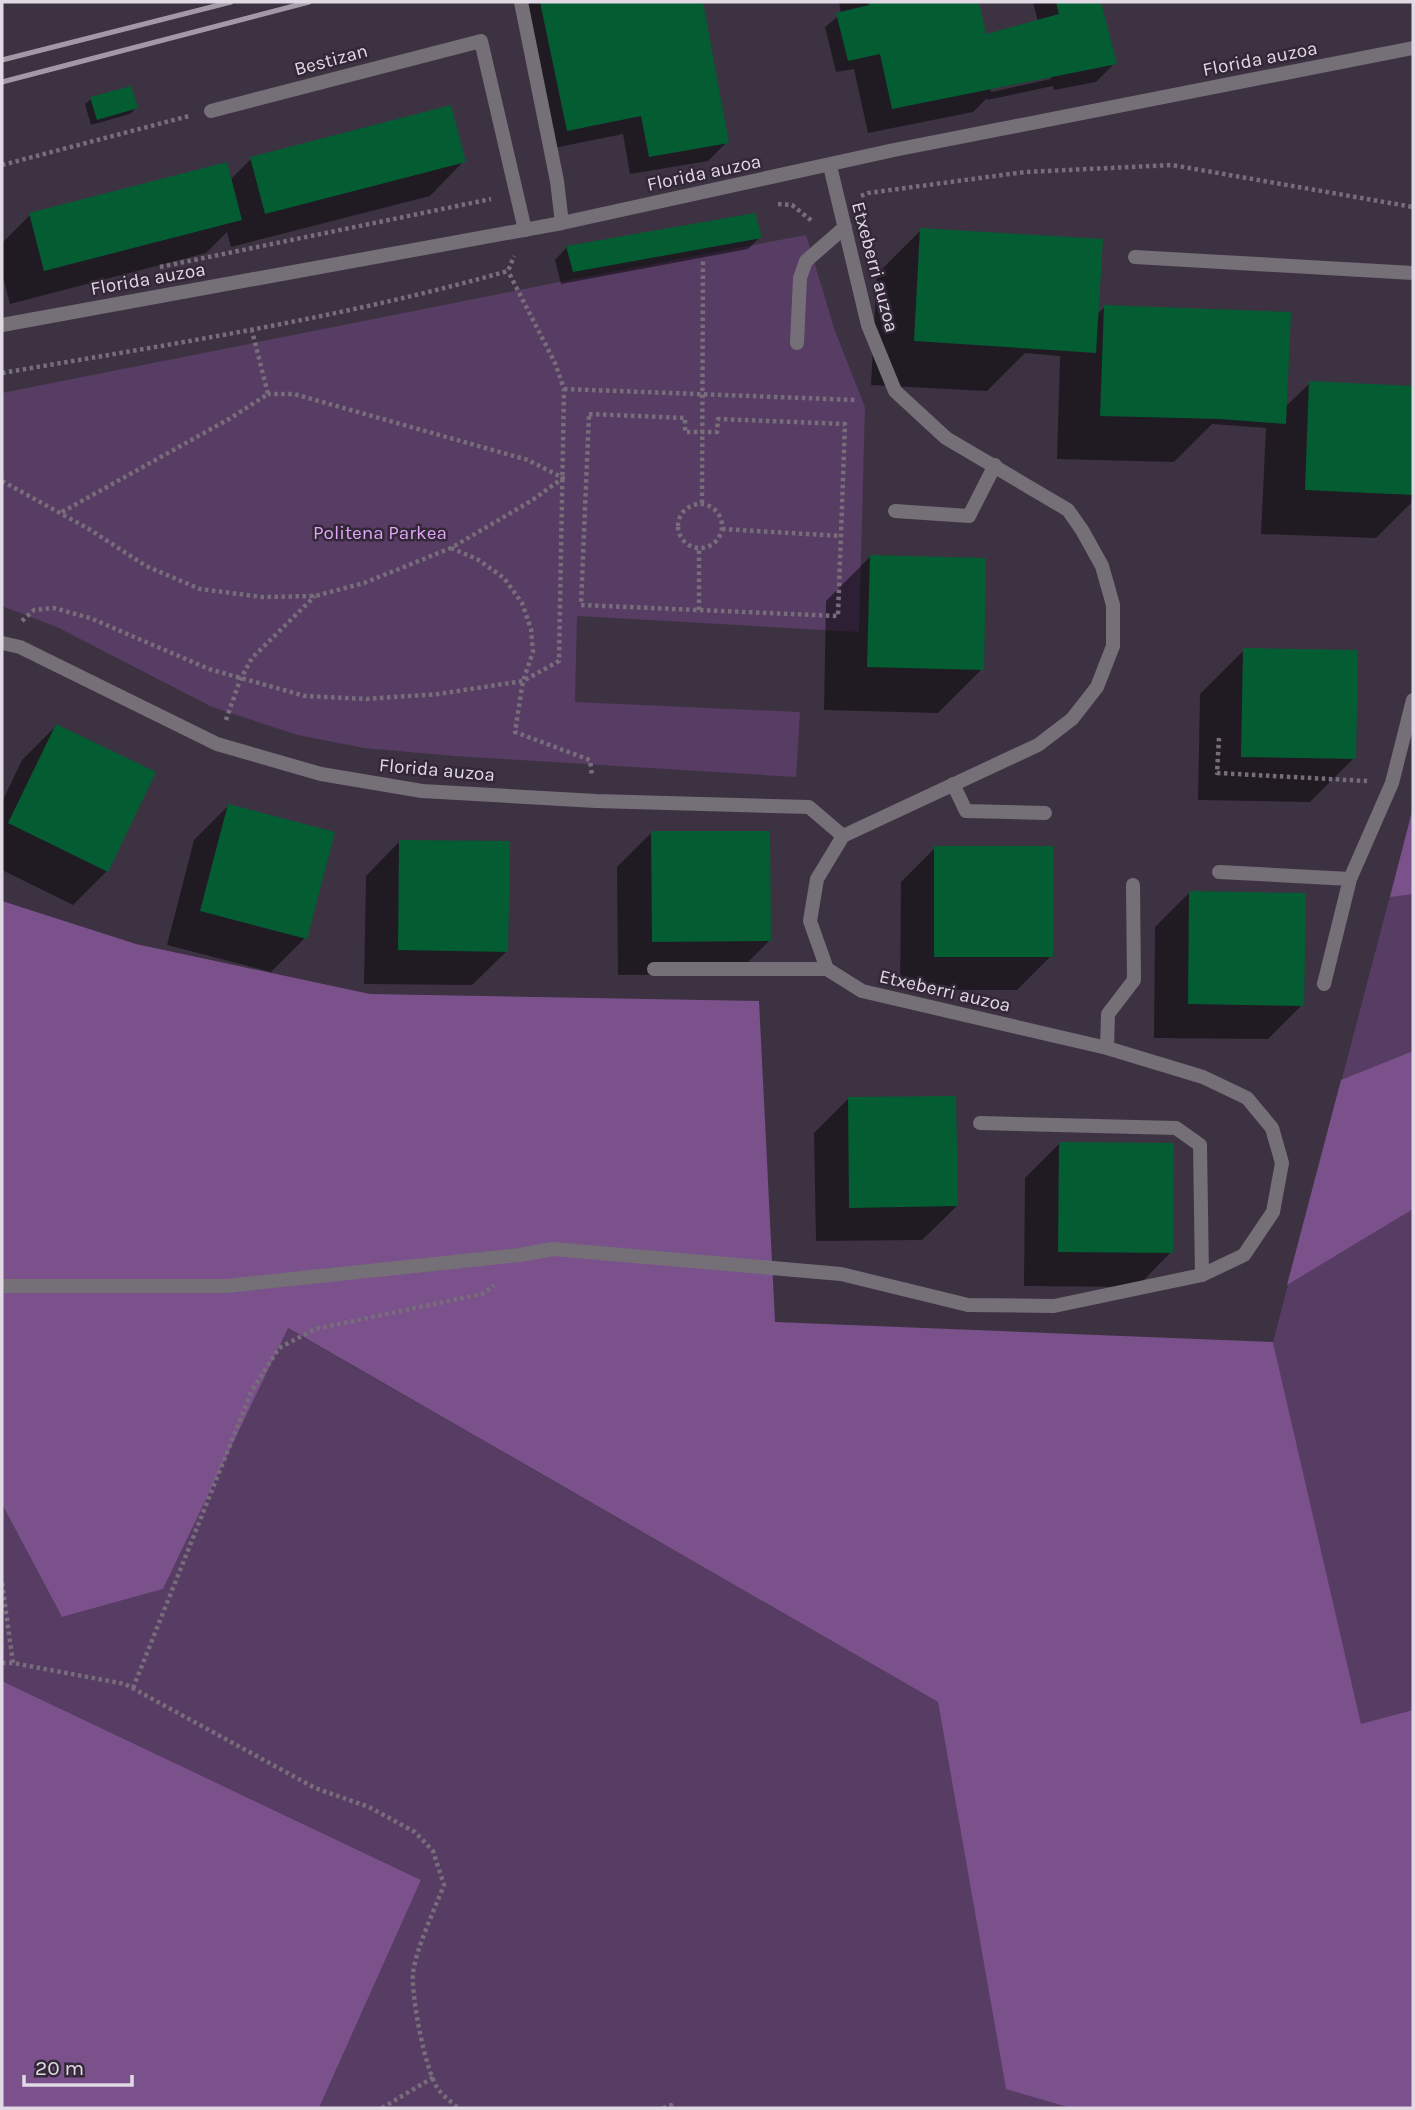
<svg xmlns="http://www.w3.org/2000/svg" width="1415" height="2110" viewBox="0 0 1415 2110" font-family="Karla,sans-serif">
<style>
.green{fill:#573c63}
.forest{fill:#7b518c}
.shadow{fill:#0007;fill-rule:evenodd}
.building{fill:#045c33}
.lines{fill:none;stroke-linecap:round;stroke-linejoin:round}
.path{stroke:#776d7b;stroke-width:4.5;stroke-dasharray:3.5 3.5;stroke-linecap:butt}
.lane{stroke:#756f77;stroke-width:14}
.street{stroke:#756f77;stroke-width:14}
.rail{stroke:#a399a6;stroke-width:5}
.labels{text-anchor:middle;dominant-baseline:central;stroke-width:5;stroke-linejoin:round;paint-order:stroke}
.street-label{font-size:19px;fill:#e1d9e4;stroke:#332837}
.park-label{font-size:19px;fill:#e0a5f9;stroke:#332837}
</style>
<rect width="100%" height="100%" fill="#3d3242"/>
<path class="green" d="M806 235 835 331 865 407 859 632 577 616 575 702 800 712 796 777 455 756 364 748 298 735 212 707 57 627 2 606V393L574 279Z
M1413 808V1710L1361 1725 1273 1342Z
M287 1328 938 1702 1006 2088 1071 2108H319L421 1880 2 1681V1504L62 1617 163 1589Z"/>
<path class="forest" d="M1413 808V894L1390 897Z
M2 901 136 944 370 994 759 1001 775 1322 1273 1342 1361 1724 1413 1710V2108H1071L1006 2089 938 1702 288 1328 163 1589 62 1617 2 1504Z
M1413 1051V1209L1287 1285 1341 1080Z
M2 1681 421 1880 319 2108H2Z"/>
<path class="shadow" d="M530 2H701L727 142 708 161 630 174 623 134 549 149 520 12Z
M839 2H978L985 36 1038 22 1033 2H1099L1115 63 1096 82 1054 90 1053 86 987 100V98L973 112 868 133 854 69 836 72 825 27 841 14ZM1051 75V79L991 92 990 88Z
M91 99 136 108 130 114 91 125 85 104Z
M251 159 464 161 430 196 231 247 227 232 206 253 10 304 2 273V243L30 215 230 180Z
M921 230 1096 315 1105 307 1285 407 1310 383 1413 387V501L1376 538 1261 534 1266 428 1212 424 1174 462 1057 459 1060 356 1025 353 987 391 871 385 877 274Z
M760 237 748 249 561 284 555 260 567 247Z
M870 557 982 669 938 713 824 710 826 601Z
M1244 650 1354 758 1310 802 1198 800 1200 694Z
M56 726 107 871 73 905 2 870V802L22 760Z
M228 806 305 938 271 972 167 945 194 840Z
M651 833 770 940 736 974 618 975 617 867Z
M400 841 507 951 472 985 364 984 366 876Z
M935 848 1051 956 1017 990H900L901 882Z
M1189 893 1302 1005 1268 1039 1154 1038 1155 927Z
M848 1099 957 1206 922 1240 816 1241 814 1133Z
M1059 1144 1171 1252 1137 1287 1024 1286 1025 1178Z"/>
<path class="building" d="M540 2H703L729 143 649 157 641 116 567 131Z
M868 2H979L986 34 1059 14 1056 2H1101L1117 64 892 109 880 54 848 61 836 13 869 5Z
M131 86 138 108 97 120 90 97Z
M451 105 466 162 265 214 250 157Z
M227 162 242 220 44 271 29 213Z
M755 213 762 238 573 272 566 246Z
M920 228 1103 239 1096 353 914 341Z
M1104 305 1291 312 1286 424 1220 419 1100 416Z
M1309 381 1413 386V495L1305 490Z
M870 555 986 558 984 670 867 667Z
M1243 648 1358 650 1356 759 1241 757Z
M56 724 156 772 108 872 8 823Z
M228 804 335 832 307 939 200 911Z
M651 831H770L771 941 652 942Z
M399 840 510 841 508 952 398 950Z
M934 846H1053V957H934Z
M1189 891 1306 893 1304 1006 1188 1004Z
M956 1096 958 1206 849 1208 848 1097Z
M1059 1142 1174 1143 1173 1253 1058 1252Z"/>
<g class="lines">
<path class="path" d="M2 165 189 116
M861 196 868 193 1025 172 1172 165 1413 207
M778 204 792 205 812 221
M160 267 491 199
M2 373C172 344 342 318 508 271L514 256
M564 389 856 400
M589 414 685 418V432H717L718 419 845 424 838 616 581 605Z
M2 481 89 529 146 566 200 589 262 597 315 596 364 583 451 548 531 501 563 478 528 460 294 394H268
M702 503 703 260
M678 526a22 22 0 1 1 44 0a22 22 0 1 1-44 0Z
M62 512 229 419 268 394 252 331
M722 529 841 536
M451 548 477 559 504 578 522 603 531 629 533 652 523 681 515 732 590 760 592 776
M699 610V548
M22 621 34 610 54 608 90 618 209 669 305 696 367 699 438 694 523 681 559 661 564 389 555 363 508 271
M226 720 240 680 252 658 315 596
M1219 738 1217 773 1367 781
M2 1583 13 1663
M2 1663H13L125 1684 315 1788 369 1807 415 1832 433 1851 444 1885C435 1908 416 1949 413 1973 411 1996 425 2070 438 2089 443 2096 452 2102 458 2108
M133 1688 252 1390 279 1348 315 1329 482 1294 494 1285
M382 2108 434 2077
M663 2108 671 2105 673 2108"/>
<path class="lane" d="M211 111 481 41 525 230
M1135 257 1413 273
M797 343 800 278 806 261 845 227
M895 511 969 516 995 465
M953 784 966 811 1045 813
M1219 872 1350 879
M654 969H827
M1324 984 1350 879 1392 783 1413 700
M1107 1048 1108 1014 1134 980 1133 885
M980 1123 1176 1128 1200 1145 1202 1275
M2 1286H226L520 1255 553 1249"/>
<path class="street" d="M521 2 557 181 562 223
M2 325 562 223 894 150 1413 48
M2 643 20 647 217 744 321 774 422 791 596 801 809 807 843 836
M553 1249 841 1274 968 1305 1054 1306 1202 1275 1244 1255 1273 1212 1282 1163 1272 1128 1247 1098 1203 1077 1107 1048 862 991 827 969 810 921 817 879 843 836 1038 745 1072 719 1097 687 1113 646V605L1102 566 1082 530 1068 510 946 438 895 391 868 325 830 166"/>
<path class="rail" d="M2 60 231 2
M2 82 309 2"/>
</g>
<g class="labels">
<g class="street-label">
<text transform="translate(1260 59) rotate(-11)">Florida auzoa</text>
<text transform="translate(331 60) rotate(-15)">Bestizan</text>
<text transform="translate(704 173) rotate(-12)">Florida auzoa</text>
<text transform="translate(875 267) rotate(75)">Etxeberri auzoa</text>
<text transform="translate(148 279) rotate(-10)">Florida auzoa</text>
<text transform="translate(437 770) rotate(5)">Florida auzoa</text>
<text transform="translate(945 991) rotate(13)">Etxeberri auzoa</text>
</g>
<g class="park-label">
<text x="380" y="533">Politena Parkea</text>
</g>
</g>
<rect width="1415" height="2110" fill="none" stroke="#e1d9e4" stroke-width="7"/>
<path d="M24 2075v10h108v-10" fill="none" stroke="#e1d9e4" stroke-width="3.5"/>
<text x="35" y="2075" font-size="21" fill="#e1d9e4" stroke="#332837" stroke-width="5" paint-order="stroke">20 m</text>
</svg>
